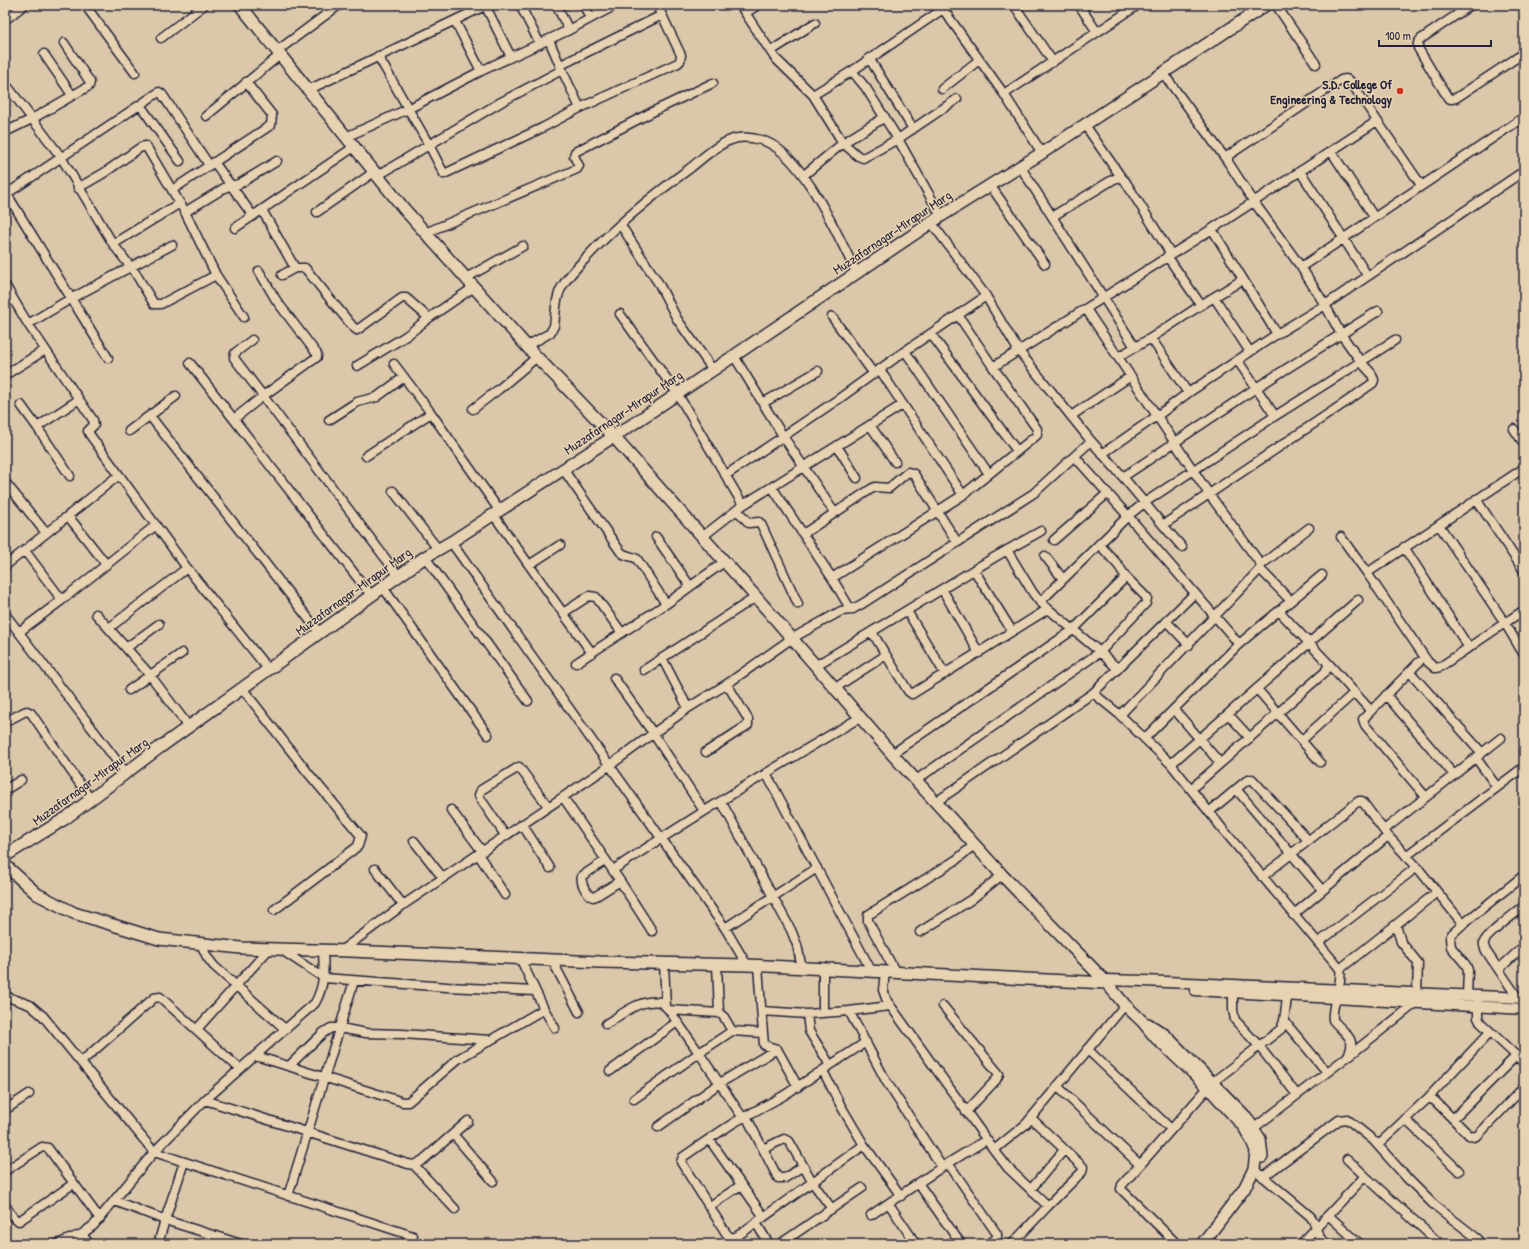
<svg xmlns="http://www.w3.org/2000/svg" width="1529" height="1249" viewBox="0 0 1529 1249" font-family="'Patrick Hand',sans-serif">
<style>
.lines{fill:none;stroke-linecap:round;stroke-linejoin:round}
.minor-casing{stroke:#22223b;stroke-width:11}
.tertiary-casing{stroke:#22223b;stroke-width:13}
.secondary-casing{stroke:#22223b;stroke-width:14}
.minor{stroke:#e7d2b1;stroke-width:8}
.tertiary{stroke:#e7d2b1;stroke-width:10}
.secondary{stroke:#e7d2b1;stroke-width:11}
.poi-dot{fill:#c8321e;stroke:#e7d2b1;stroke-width:1.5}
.labels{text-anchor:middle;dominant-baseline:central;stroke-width:3;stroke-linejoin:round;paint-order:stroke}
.poi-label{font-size:13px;font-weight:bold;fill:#22223b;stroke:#e7d2b1;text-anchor:end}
.street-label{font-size:13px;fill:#22223b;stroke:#e7d2b1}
</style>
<rect width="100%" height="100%" fill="#dbc8aa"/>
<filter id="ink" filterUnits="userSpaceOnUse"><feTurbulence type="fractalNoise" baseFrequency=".025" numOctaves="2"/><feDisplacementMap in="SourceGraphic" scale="8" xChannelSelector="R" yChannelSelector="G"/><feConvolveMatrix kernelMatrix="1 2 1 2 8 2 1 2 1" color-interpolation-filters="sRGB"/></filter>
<g filter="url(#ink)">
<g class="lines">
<defs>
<path id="minor" d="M85 5 135 73
M485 5 511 57
M520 5 540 44
M556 5 569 30
M583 5 591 18
M740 5 775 58 813 95 843 143 858 156 863 158 898 139 866 88 852 71
M940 5 1004 94 1042 153
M1014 5 1053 62
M1079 5 1097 32
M1276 5 1316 64
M1471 5 1421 39 1418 43V48L1448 98 1451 99 1456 98 1524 53
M745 13 758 5
M5 20 24 5
M455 21 481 71
M161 38 204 5
M277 51 339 5
M771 51 815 23
M44 54 72 95
M378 56 429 145 444 174 542 128 580 108
M869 58 913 129
M561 65 662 15 656 5
M562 70 580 108 678 63 680 61 681 55 662 15
M1163 73 1228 162
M5 83 61 157 113 244 136 274 154 304H161L216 275
M942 89 979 60
M308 90 487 5
M1004 94 1138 5
M813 95 852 71 943 9
M140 105 180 161
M206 116 280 55
M1085 125 1121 177
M5 132 32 119 89 86 90 82 64 43
M346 137 408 109 481 71 569 30 616 5
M1331 151 1374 217
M214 162 253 216
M1020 166 1135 347
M1300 171 1367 275
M804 175 843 143 885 117
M377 176 501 102 562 70 549 40
M990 185 1045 264
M78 188 104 173 141 147 146 146 185 212 216 275 244 317
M172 190 271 125 272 115 246 82
M5 191 108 358
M5 195 159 92 162 94 209 165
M262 210 295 268
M185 212 226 187 239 184 277 161
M317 212 374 172
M941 216 898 139 957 99
M1053 216 1114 179 1121 177 1125 181 1171 254
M620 224 659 284 677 319 713 370
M235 228 354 147
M1212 229 1277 334
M425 233 577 169 579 166 574 156 575 152 656 110 713 83
M113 244 180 203
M1167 256 1201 305
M1301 267 1524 117
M282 275 295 268H305L353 327 357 330 402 298H406L429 318 474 287
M466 278 523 246
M5 285 28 324 93 420 94 425 88 431 90 435 187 568 268 669
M986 296 1018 350 1091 441 1123 477 1163 525 1346 402 1373 383 1374 380 1371 373 1361 362 1341 334 1325 305 1301 267 1254 202 1228 162V158L1229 155 1341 80 1346 79 1350 81 1421 185
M1214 297 1250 352
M1086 309 1157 416 1102 454
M620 314 677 393 743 505
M832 317 874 374
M28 324 72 298 172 245
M931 334 1017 451
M1151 338 1188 393
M252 340 235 353 234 358 263 396 317 357V354L276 300 259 271
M527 346 550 333 554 326C556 312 555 297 563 285 569 275 578 266 586 258 617 224 652 196 689 169 702 159 716 145 731 140 740 136 753 138 761 140 802 151 838 236 856 272
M905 351 989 474
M734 356 783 436 834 512
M1118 357 1151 338 1201 305 1242 280
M1238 361 1275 416
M190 363 371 595
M394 364 431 413 499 510
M357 366 406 336 429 318
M993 367 1212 229 1377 121
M880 370 963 495
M5 375 45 350
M763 403 818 371
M21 405 37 427
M473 409 499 389 537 357
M150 416 319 632
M1071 416 1131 376
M234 419 263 396 398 575
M329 420 357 402 377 397 404 377
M870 425 895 462
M1514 429 1524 444
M129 431 176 396
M837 446 857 478
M366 456 431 413
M1075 457 1128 516 1239 644
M1524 468 1367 573 1428 662 1435 668 1440 667 1524 610
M563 469 620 551C624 557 631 555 637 559L666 604 724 562
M726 475 840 398 905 351 986 296 931 222
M70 476 37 427 78 400
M1123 477 1256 388 1378 311
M5 482 46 533
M772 487 832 578 851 610
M393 491 438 549
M1476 499 1524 571
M737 510 749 523 759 522 761 524 798 604
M493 514 563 613
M68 516 106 564
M1163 525 1182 547
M1439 525 1505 623 1524 655
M803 534 871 489 875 487 889 488 908 472 914 474 957 542
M656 537 690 586
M702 537 743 505 902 405
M1341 537 1367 573
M1054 540 1108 493
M451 542 725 928 817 868
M1404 547 1469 648
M1007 550 1033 593 1040 602 1100 652 1118 669
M25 551 62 600 156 525
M1045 556 1063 579
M425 557 528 701
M529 565 560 545
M1261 565 1309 528
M5 566 119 475
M1260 569 1291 601
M974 570 1012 631
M832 578 963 495 1037 435V429L993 367 958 315
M382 586 488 735
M942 589 979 653
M1040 602 1128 516 1144 503 1275 416 1395 340
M907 611 945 674
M1279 611 1309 643 1358 600
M5 614 126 773
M96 614 150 675 189 727
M1166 621 1189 645
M109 628 187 568
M19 632 62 600
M872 632 908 691 912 694 1048 609
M126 648 159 624
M592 653 563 613 589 596 596 597 622 633
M662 658 688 708
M1327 662 1371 711
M1419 662 1363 719 1365 725 1426 797
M576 663 666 604
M815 666 995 557 1041 531
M644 670 756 597
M1410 672 1482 753
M614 678 653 733 704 811
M242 688 309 774 361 836 358 846 353 850 274 910
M835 688 886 655
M1257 689 1320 762
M129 690 182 653
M1093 693 1120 715 1171 764 1221 827 1340 969C1343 986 1331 1002 1333 1020 1343 1033 1359 1038 1347 1057L1254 1128
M1386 695 1454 775
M1174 709 1220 763
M1228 714 1250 738
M1120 715 1260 569 1261 565 1257 559 1209 494 1157 416 1188 393 1277 334 1325 305 1524 171
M5 722 24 712 27 711 31 713 91 800
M1145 738 1239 644 1322 575
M1302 740 1355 692
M706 752 748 725V719L727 684
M892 754 1073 630 1126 577
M1476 758 1497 787
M1171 764 1309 643 1327 662 1328 666 1325 672 1191 789
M766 773 872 972
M916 780 1100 652 1146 603 1147 598 1126 577 1118 565 1099 544
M1236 789 1322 890
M5 790 21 780
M563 797 620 881 652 931
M721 801 791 930 797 945 802 968
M936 802 1093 693 1195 593
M451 810 482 851
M1209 812 1246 781 1252 779 1308 840
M522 824 550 868
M1384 830 1501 738
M505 835 480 798 479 795 481 790 519 767 548 806
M414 841 443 878
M478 854 505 895
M1406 856 1524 767
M606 860 582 876C580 883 586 894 593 897L596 896 620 881
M375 869 403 905
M613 870C694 816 777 766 861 717
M1262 877 1356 803 1359 801H1362L1388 836 1417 867 1463 924
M1293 915 1388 836
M1396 925 1401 942 1418 963 1417 993
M725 928 747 965
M920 932 972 899 1002 875
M1318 943 1417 867
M201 944 207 957 214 966 285 1029
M280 949 324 978 447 987 535 991
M342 950 403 905 609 766 688 708 727 684 791 639 841 611 851 610 862 604 1034 493 1091 441
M552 960 579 1012
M664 963 666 1007
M717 964 719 1013
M758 966 763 1033
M823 969V1013
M1340 969 1437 892
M1499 969 1524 946
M885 972 883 990 887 1001 994 1150 1026 1124 1125 1005
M896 973 868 921V915L956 860 974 845
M1233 988V1010L1235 1020 1259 1046 1297 1095
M1467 995 1468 970 1466 965 1451 947 1450 938 1452 934 1463 924 1524 875
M5 996 30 1005 43 1016 154 1152 413 1236
M1518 998 1486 951C1485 948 1483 946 1484 942 1487 934 1516 913 1524 906
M1478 1001V1018L1481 1023 1524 1063
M943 1006 999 1074 996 1080 966 1112
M544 1009 555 1028
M669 1010 699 1053 732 1031
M762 1011 807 1014 849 1011 886 1081 942 1167
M849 1011 890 1006
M807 1014 809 1031 830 1065
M1284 1021 1327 1072
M606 1024C623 1014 640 998 661 1002L669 1010 719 1013 724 1017 732 1031 763 1033 764 1045 777 1049 798 1087
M197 1029 269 949
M1087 1049 1171 1129
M1350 1055 1417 1002
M256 1056 403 1102H408L458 1059 544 1009 520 958
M81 1062 154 998 160 997 240 1069
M289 1066 323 1033 331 1028H340L366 1033 402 1034 490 1040
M610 1071 677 1022
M823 1071 841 1106 864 1145 901 1196
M1057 1086 1140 1165 1122 1185 1121 1189 1177 1244
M634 1099 699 1053 743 1118
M1427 1099 1490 1032
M205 1100 408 1164 414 1165 423 1160 468 1121
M5 1110 29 1094
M746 1116 778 1178H785L803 1166
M1405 1119 1459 1171
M1453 1119 1516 1056
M658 1127 720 1083 777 1049
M453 1134 493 1181
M709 1139 764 1217
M1374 1141 1407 1178 1433 1204 1478 1239
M864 1145 736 1237C731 1238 729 1237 726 1233L681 1162 683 1157 709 1139 735 1122 783 1096 866 1042
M763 1149 784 1139 789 1141 813 1183 832 1209
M994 1150 1008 1168 1048 1206 1082 1172 1083 1167 1031 1118
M1347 1159 1365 1176
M948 1163 997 1234V1238L989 1244
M414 1165 455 1209
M1140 1165 1213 1082 1281 1029 1284 1021 1288 990
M1254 1169 1310 1216C1319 1226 1313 1233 1326 1244
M5 1171 42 1147 48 1148 100 1219
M1263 1177 1339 1120 1347 1119 1373 1140 1380 1143 1427 1099H1431L1435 1101 1469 1135 1474 1137 1478 1135 1524 1087
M918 1183 961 1244
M1031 1189 1064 1150
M288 1196 354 981
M115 1201 165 1220 241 1244
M889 1204 916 1244
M5 1205C9 1211 12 1219 19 1221L73 1184
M710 1206 741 1185
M871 1215 942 1167 986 1140
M1328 1215 1360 1244
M756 1223 769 1244
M82 1234 89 1244
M57 1244 82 1234 94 1225 154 1152 205 1100 315 1003C325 985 324 970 323 950
M158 1244 165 1220 184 1162
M780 1244 862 1188
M1012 1244 1048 1206
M1301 1244 1365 1176 1440 1244"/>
<path id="tertiary" d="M1104 980 1144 981 1524 998
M1195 990 1524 1009"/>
<path id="secondary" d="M240 5 405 210 531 351 613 436 756 597 892 754 1002 875 1104 980 1125 1005 1143 1022 1156 1038 1208 1087 1244 1127 1252 1141 1256 1151 1254 1169 1244 1189 1202 1244
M5 856 66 818 159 748 425 557 451 542 633 424 941 216 1042 153 1266 5
M5 865 37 894 74 913 159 939 241 948 350 951 600 962 747 965 1107 983
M1148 1024 1165 1035 1246 1117 1260 1139 1262 1157"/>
</defs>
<use href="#minor" class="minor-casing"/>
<use href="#tertiary" class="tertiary-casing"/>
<use href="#secondary" class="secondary-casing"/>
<use href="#minor" class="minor"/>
<use href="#tertiary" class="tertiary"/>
<use href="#secondary" class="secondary"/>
</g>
</g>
<circle class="poi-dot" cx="1400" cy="91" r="4"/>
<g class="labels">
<g class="poi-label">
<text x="1392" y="84">S.D. College Of<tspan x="1392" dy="15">Engineering &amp; Technology</tspan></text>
</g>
<g class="street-label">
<text transform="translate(892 232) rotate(-34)">Muzzafarnagar-Mirapur Marg</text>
<text transform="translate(623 412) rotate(-34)">Muzzafarnagar-Mirapur Marg</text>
<text transform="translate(353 591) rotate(-36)">Muzzafarnagar-Mirapur Marg</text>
<text transform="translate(90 781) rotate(-36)">Muzzafarnagar-Mirapur Marg</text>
</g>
</g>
<rect width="1529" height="1249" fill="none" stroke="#e7d2b1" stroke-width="20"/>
<rect x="10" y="10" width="1509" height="1229" fill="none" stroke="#22223b" stroke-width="1.5" filter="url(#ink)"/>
<path d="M1379 40v6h112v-6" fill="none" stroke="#22223b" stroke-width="2"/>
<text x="1385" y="40" font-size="12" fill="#22223b" stroke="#e7d2b1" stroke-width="3" paint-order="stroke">100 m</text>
</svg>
